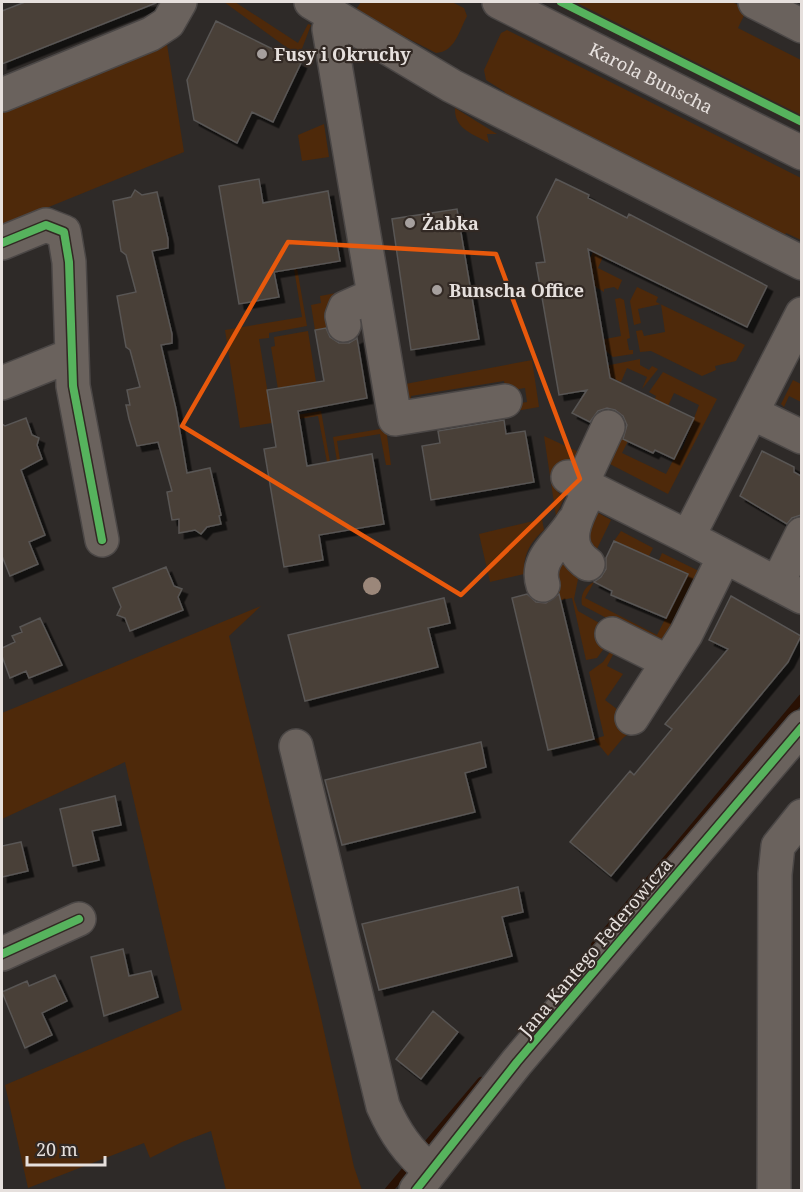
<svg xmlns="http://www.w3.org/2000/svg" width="803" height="1192" viewBox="0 0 803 1192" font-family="'Noto Serif',serif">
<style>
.green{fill:#4e290a}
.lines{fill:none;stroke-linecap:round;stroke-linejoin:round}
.stream{stroke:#291104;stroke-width:8}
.building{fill:#4a3f37;stroke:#595654;stroke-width:1.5;filter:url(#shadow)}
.minor-casing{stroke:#4b4746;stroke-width:36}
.major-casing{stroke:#4b4746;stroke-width:36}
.minor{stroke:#6a625d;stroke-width:33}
.major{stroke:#6b615c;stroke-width:33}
.cycleway-casing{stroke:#322924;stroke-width:11}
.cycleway{stroke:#56b35d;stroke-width:8}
.tree{fill:#9b877a}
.marked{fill:none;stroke:#e8590c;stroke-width:4.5;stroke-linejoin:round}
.poi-dot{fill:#a6a09e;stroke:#322924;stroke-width:2}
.labels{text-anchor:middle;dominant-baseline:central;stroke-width:4.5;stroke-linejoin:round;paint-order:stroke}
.poi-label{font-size:18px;font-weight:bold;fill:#e6e0dd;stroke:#322924;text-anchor:start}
.street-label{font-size:18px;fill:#e6e0dd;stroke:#322924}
</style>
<defs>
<filter id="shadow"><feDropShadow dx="5.5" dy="5.5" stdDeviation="0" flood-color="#0009"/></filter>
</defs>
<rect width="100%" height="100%" fill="#2e2a28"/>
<path class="green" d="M224 2H235L298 43 308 24 311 25 300 54 286 47Z
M361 2H452L464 8 467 16C459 31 455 52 436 53L355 11Z
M575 2H732L747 9 738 28 801 60V115Z
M507 30 801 178V240L786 233 783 237 503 96 505 92 486 80 484 70 501 33Z
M166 38 184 152 2 226V104Z
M455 108 497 134H487L489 143C473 134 454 129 455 108Z
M324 124 329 157 302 161 298 135Z
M593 252 603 257 598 268 622 280 618 290 614 287 604 289V292L594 286 587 265Z
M297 268 307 326 269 333V338L259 339 272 419 321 411 330 462H327L318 416 240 428 225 330 302 317 294 269Z
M637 287 658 297 656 302 745 345 736 361 715 366 716 370 702 376 651 351 640 352 636 331 642 330 644 336 665 332 661 304 638 309 641 323 634 325 630 301Z
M352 290 332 327 315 330 311 305 321 303 320 296Z
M620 298 624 300 630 338 627 339 629 350H633V354L613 357 605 350H602L600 340 621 336 615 299Z
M308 331 316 382 278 389 271 347 275 346 274 337Z
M640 359V365L649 370 652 366 658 369 642 389 647 377 627 368 621 382 606 375 605 366Z
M532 360 539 407 510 412 508 405 527 402 525 388 506 391 504 381 411 396 412 406 400 385Z
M663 372 717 399 668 494 606 462 618 436 628 441 622 453 666 474 679 449 682 450 699 405 674 393 668 406 655 399 656 396 649 392Z
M793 380 801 384V402L789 396 784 407 781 404Z
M386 428 391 465H386L380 434 337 441 340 460 337 461 333 437Z
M544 436 583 454 557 491 564 498 556 516Z
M591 509 611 520 595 553 591 550 587 517Z
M542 519 544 530C530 542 523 555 524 574L490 582 479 534Z
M621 531 653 548 648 558 614 541Z
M662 553 705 574 665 640 646 639 582 605C580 595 585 586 594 582L585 598 657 635 688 574 659 560Z
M560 563H566L579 574 574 599 578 611 608 628V643L597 658 586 660 572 598 561 600 552 569Z
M261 606 229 636 318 1004 354 1167 362 1190H226L211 1131 182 1142 150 1158 144 1143 28 1188 5 1085 182 1010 125 762 2 819V713Z
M614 646 617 647 607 666 623 674 605 700 639 726 623 738 608 756 594 739 604 736 589 672 603 662Z"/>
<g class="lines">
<path class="stream" d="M595 945 802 698
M426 1146 481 1081
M389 1190 405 1171"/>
</g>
<path class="building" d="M25 2H156V3L2 64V11Z
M216 21 301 63 273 122 252 112 237 143 194 120 187 80Z
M259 179 263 203 328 191 340 261 274 272 279 297 239 304 219 186Z
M556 179 589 195 588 198 627 218 629 214 767 286 747 327 588 249 610 378 694 418 674 459 655 450 653 453 623 439 627 425 623 416 615 410 607 408 598 411 590 422 572 413 587 390 559 395 536 263 545 262 537 217Z
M135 190 142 195 157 192 168 239V248L152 251 172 334V343L161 345 176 409 187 473 210 468 221 515 219 516 221 524 207 527 201 534 195 530 179 533V519L172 520 167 492 172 491 158 442 137 446 129 419 126 405H130L127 390 140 387 130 350 126 347 117 296 136 292 126 255 121 251 113 201 131 197Z
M457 209 479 339 411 350 392 219Z
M326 328 330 337 339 343H349L357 338 367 398 298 411 307 466 372 454 384 524 319 535 323 560 284 567 264 449 276 447 267 390 324 381 315 330Z
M26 418 32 435 39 438 37 445 42 459 21 470 45 535 29 542 38 564 10 576 2 556V424L5 426Z
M504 420 506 434 525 431 534 482 431 500 422 446 440 443 438 431Z
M762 451 794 467V472L801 476V515L792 518 787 524 740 496Z
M614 541 688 574 666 618 611 595 612 591 594 582 601 577 606 569V558Z
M166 567 174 586 182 589 178 597 183 610 130 631 125 618 117 615 121 607 113 588Z
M527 594 536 602 546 603 559 594 594 739 548 750 512 598Z
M731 596 801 636 788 662 611 876 570 842 630 771 634 775 672 729 665 724 728 649 709 640Z
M444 598 450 623 428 628 438 667 305 701 288 635Z
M40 618 62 665 29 678 26 671 10 678 2 656V648L15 642 12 636 22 632 20 627Z
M481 742 486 767 465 773 475 812 342 845 325 780Z
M115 796 121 825 92 831 99 860 73 866 60 809Z
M21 842 28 871 2 877V846Z
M518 887 523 912 502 917 512 956 379 990 362 924Z
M123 949 129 976 151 971 158 997 104 1016 91 957Z
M55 975 67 1001 42 1013 52 1035 25 1048 2 992 27 981 29 986Z
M433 1011 458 1032 421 1079 396 1059Z"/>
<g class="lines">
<defs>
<path id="minor" d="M311 2 452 86 802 263
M755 2 802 26
M329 29 395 419 505 401
M2 95 151 34 168 23 180 2
M2 243 46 225 64 232 69 262 73 386 102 540
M802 314 688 537 802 597
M344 325 342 316 345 308 374 295
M2 383 72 355
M752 413 802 437
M568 477 688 537
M582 483 608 427
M588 564C558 543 579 512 591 488
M777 584 802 534
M543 585C534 558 561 543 573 522
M612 634 668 662 686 634 724 557
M632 718 668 662
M296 746 383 1106C395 1133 408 1152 431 1171
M2 954 79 919
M416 1190 517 1062 802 727
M774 1190 775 874 778 846 802 816"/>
<g id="major">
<path id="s1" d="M499 2 802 153"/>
</g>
</defs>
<use href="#minor" class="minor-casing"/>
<use href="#major" class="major-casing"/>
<use href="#minor" class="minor"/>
<use href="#major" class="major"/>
<defs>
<path id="cycleway" d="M561 2 802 122
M2 243 46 225 64 232 69 262 73 386 102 540
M2 954 79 919
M416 1190 517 1062 802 727"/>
</defs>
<use href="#cycleway" class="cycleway-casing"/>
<use href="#cycleway" class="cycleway"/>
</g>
<circle class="tree" cx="372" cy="586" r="9"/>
<path class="marked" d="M288 242 496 254 580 479 461 595 182 426Z"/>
<g class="poi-dot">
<circle cx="262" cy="54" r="6"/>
<circle cx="410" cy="223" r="6"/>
<circle cx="437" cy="290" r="6"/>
</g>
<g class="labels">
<g class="poi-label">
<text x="274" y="54">Fusy i Okruchy</text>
<text x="422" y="223">Żabka</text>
<text x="449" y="290">Bunscha Office</text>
</g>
<g class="street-label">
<text stroke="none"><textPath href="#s1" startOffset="170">Karola Bunscha</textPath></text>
<text transform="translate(595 947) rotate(-50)">Jana Kantego Federowicza</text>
</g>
</g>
<rect width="803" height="1192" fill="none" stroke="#e6e0dd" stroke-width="6"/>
<path d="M27 1156v9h78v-9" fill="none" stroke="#e6e0dd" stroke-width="3"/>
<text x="36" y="1156" font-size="18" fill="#e6e0dd" stroke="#322924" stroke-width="4.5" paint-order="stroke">20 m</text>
</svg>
